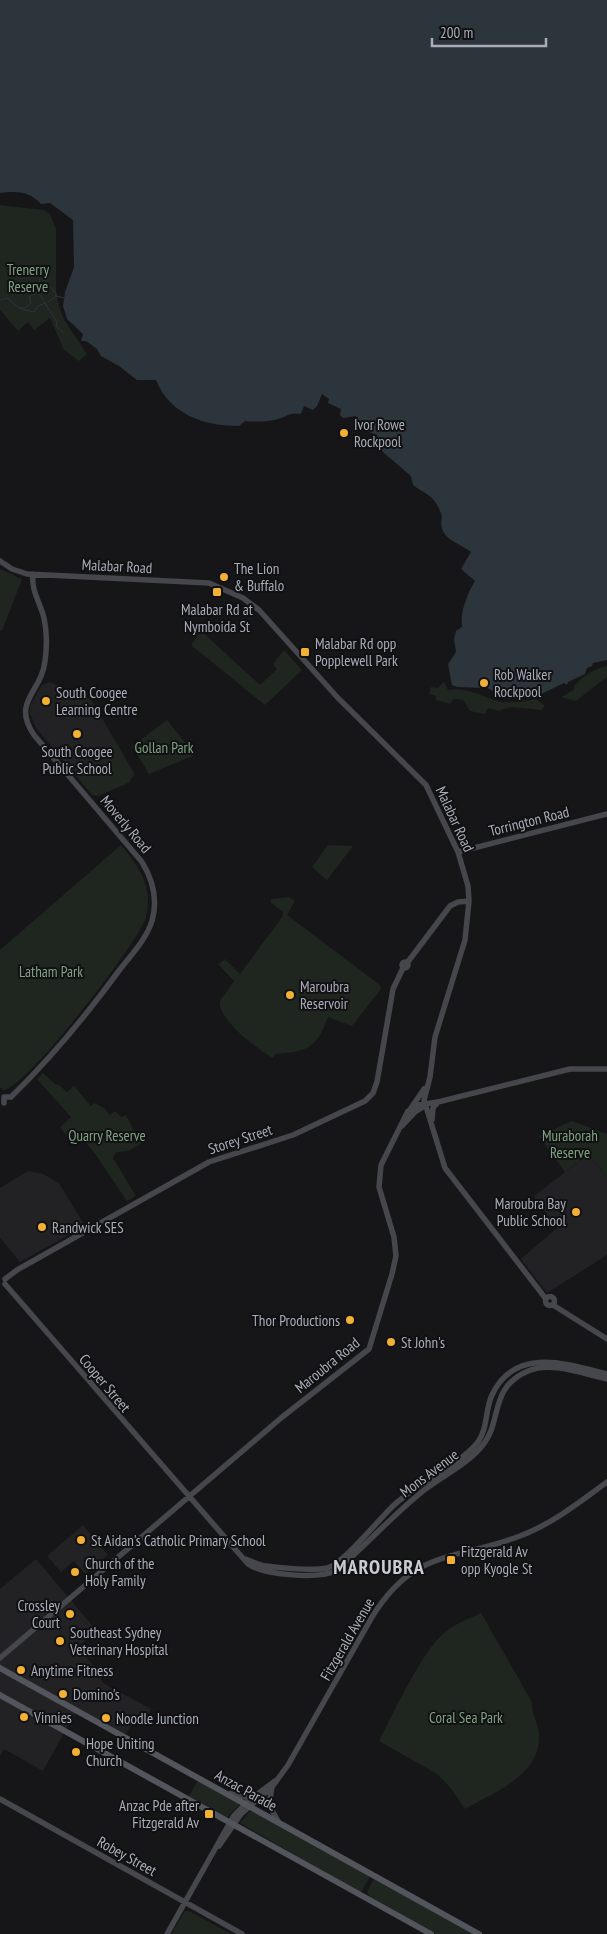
<svg xmlns="http://www.w3.org/2000/svg" width="607" height="1934" viewBox="0 0 607 1934" font-family="'PT Sans Narrow',sans-serif">
<style>
.built{fill:#222225}
.green{fill:#1e261f}
.water{fill:#2c353c}
.lines{fill:none;stroke-linecap:round;stroke-linejoin:round}
.stream{stroke:#2c353c;stroke-width:1}
.secondary{stroke:#45474d;stroke-width:5.5}
.primary{stroke:#53555c;stroke-width:6}
.poi-dot{fill:#f2b134;stroke:#111113;stroke-width:2}
.labels{text-anchor:middle;dominant-baseline:central;stroke-width:4;stroke-linejoin:round;paint-order:stroke}
.park-label{font-size:15px;fill:#7fa381;stroke:#111113}
.poi-label{font-size:15px;fill:#a8adb8;stroke:#111113;text-anchor:start}
.street-label{font-size:15px;fill:#a8adb8;stroke:#111113}
.district-label{font-size:20px;font-weight:bold;letter-spacing:1px;fill:#c9ccd4;stroke:#111113}
</style>
<rect width="100%" height="100%" fill="#161618"/>
<path class="built" d="M49 682 84 695 92 701 134 773 130 782 98 796 92 795 36 728 30 713V706L42 685Z
M589 1154 607 1177V1255L547 1293 521 1259 557 1228 534 1196Z
M28 1171 43 1174 59 1183 85 1226 20 1262 0 1238V1188Z
M83 1525 108 1555 85 1574 74 1561 61 1572 47 1556Z
M36 1559 96 1630 78 1647 96 1669 103 1683 151 1709 146 1718 138 1714 126 1734 78 1708 43 1771 4 1749 0 1756V1589Z"/>
<path class="green" d="M0 205 44 210 50 214 56 229V291L59 306 64 320 87 354 79 361 64 350 50 318 34 330 28 322 18 331 0 310Z
M0 569 22 579 2 631 0 630Z
M201 631 260 685 277 669 273 664 284 650 302 670 265 705 191 645Z
M607 666V677L576 701 561 697 574 690V686C582 677 595 668 607 666Z
M444 682 448 690C467 686 484 698 501 702 509 703 528 701 536 699L545 706 541 710 511 707 499 711 488 708 485 714 470 711 463 700 454 699 450 704 436 700V696L429 694 431 687 438 688Z
M167 720 195 755 149 774 132 746Z
M116 741 134 776 129 780 130 782 98 796 92 795 79 779 89 771 99 774 106 753Z
M121 845C139 867 154 888 146 917 140 941 23 1092 3 1090L0 1087V950Z
M328 845 353 846 327 880 312 867Z
M289 897 295 901 287 915 380 985 381 989 352 1026 328 1017C317 1048 307 1052 275 1054L273 1058C258 1050 217 1019 220 1001L234 981 218 964 225 959 240 974 283 916V912L271 903V899Z
M43 1073 56 1085 58 1084 67 1092 74 1086 91 1106 94 1103 104 1108 110 1115 115 1111 121 1117 126 1115 141 1144 128 1151 116 1152 113 1158 136 1196 127 1201 96 1155 81 1137 73 1143 60 1127 71 1117 37 1079Z
M572 1121 607 1134V1177L589 1154 565 1172 539 1136Z
M481 1613 532 1702C531 1714 539 1724 539 1736 540 1776 494 1792 465 1809L450 1787 437 1774 379 1741C393 1714 422 1651 444 1633 455 1624 468 1619 481 1613Z
M198 1780 239 1803V1805L227 1817 189 1796Z
M251 1810 368 1874 369 1878 362 1891 359 1892 240 1823Z
M374 1879 476 1934H436L369 1896 367 1892Z
M185 1911H189L231 1934H171Z"/>
<path class="water" d="M0 0H607V660L593 663 592 666 587 668 585 674 568 682 567 685 564 683 533 698 504 696 487 688 457 687 452 685 448 664 456 652 454 639 456 631 462 627C460 612 467 594 475 581L461 569 471 552C457 541 437 539 442 516 434 494 429 497 413 485L411 476 377 447 380 442 377 435C365 431 361 427 356 416L343 418 340 415 341 409 328 403 329 399 322 394 317 406 313 410 304 406 301 414C290 412 288 416 278 419 268 422 255 422 245 421L239 426C205 426 170 415 156 380H137L119 366 101 356 97 349 86 341H81L83 334 67 319 63 306 65 292 74 267 73 220 50 203 41 204C29 191 17 191 0 193Z"/>
<g class="lines">
<path class="stream" d="M43 279 56 293V296
M37 292 40 279
M0 300 7 298 19 308H25L31 303 29 297 38 292 57 322 56 326 63 332
M48 302 56 296 64 298
M21 309 34 312 38 306 45 303"/>
<path class="secondary" d="M0 561 12 569 27 574 209 583 243 598 259 610 338 698 426 785 458 852 468 886 469 901 465 940 435 1037 430 1077 424 1100 445 1168 546 1299
M458 852 607 814
M402 965a3 3 0 1 1 6 0a3 3 0 1 1-6 0Z
M407 963 450 906 458 902 469 901
M11 1097C51 1058 85 1017 118 972 130 956 146 940 152 921 158 900 153 880 142 862L34 735C11 701 42 692 45 661 47 647 47 632 44 618 40 602 31 591 33 574
M4 1103V1097H11
M411 1108 424 1089
M432 1120 433 1108 438 1102
M402 1126 415 1112 426 1105
M5 1279 17 1270 209 1162 293 1135 365 1101 373 1093 377 1082 393 989 403 968
M5 1284 248 1564C264 1575 320 1580 337 1570 365 1546 390 1518 418 1495 438 1478 466 1466 482 1446 503 1422 488 1388 528 1371 553 1361 582 1374 607 1379
M545.5 1301a4.5 4.5 0 1 1 9 0a4.5 4.5 0 1 1-9 0Z
M553 1305 607 1339
M245 1559C252 1561 258 1565 266 1566 281 1568 313 1571 327 1568 343 1564 379 1519 393 1506 416 1484 459 1466 478 1442 488 1428 485 1410 492 1395 515 1346 567 1364 607 1374
M0 1658 281 1418 369 1349 392 1274 396 1256 394 1237 379 1187 381 1165 408 1111 418 1105 438 1102 570 1069H607
M272 1787 269 1805 278 1821
M231 1793 242 1797 253 1795
M0 1799 242 1934
M219 1846 241 1814 272 1787 288 1765 372 1617C415 1548 454 1561 520 1536 552 1524 580 1502 607 1482
M167 1934 233 1817 248 1801 275 1781"/>
<path class="primary" d="M0 1668 479 1934
M0 1695 431 1934"/>
</g>
<g class="poi-dot">
<circle cx="344" cy="433" r="5"/>
<circle cx="224" cy="577" r="5"/>
<rect x="212" y="587" width="10" height="10" rx="2.5"/>
<rect x="300" y="647" width="10" height="10" rx="2.5"/>
<circle cx="484" cy="683" r="5"/>
<circle cx="46" cy="701" r="5"/>
<circle cx="77" cy="734" r="5"/>
<circle cx="290" cy="995" r="5"/>
<circle cx="576" cy="1212" r="5"/>
<circle cx="42" cy="1227" r="5"/>
<circle cx="350" cy="1320" r="5"/>
<circle cx="391" cy="1342" r="5"/>
<circle cx="81" cy="1540" r="5"/>
<rect x="446" y="1555" width="10" height="10" rx="2.5"/>
<circle cx="75" cy="1572" r="5"/>
<circle cx="70" cy="1614" r="5"/>
<circle cx="60" cy="1641" r="5"/>
<circle cx="21" cy="1670" r="5"/>
<circle cx="63" cy="1694" r="5"/>
<circle cx="24" cy="1717" r="5"/>
<circle cx="106" cy="1718" r="5"/>
<circle cx="76" cy="1752" r="5"/>
<rect x="204" y="1809" width="10" height="10" rx="2.5"/>
</g>
<g class="labels">
<g class="park-label">
<text x="28" y="269">Trenerry<tspan x="28" dy="17">Reserve</tspan></text>
<text x="164" y="747">Gollan Park</text>
<text x="51" y="971">Latham Park</text>
<text x="107" y="1135">Quarry Reserve</text>
<text x="570" y="1135">Muraborah<tspan x="570" dy="17">Reserve</tspan></text>
<text x="466" y="1717">Coral Sea Park</text>
</g>
<g class="poi-label">
<text x="354" y="424">Ivor Rowe<tspan x="354" dy="17">Rockpool</tspan></text>
<text x="234" y="568">The Lion<tspan x="234" dy="17">&amp; Buffalo</tspan></text>
<text x="217" y="609" text-anchor="middle">Malabar Rd at<tspan x="217" dy="17">Nymboida St</tspan></text>
<text x="315" y="643">Malabar Rd opp<tspan x="315" dy="17">Popplewell Park</tspan></text>
<text x="494" y="674">Rob Walker<tspan x="494" dy="17">Rockpool</tspan></text>
<text x="56" y="692">South Coogee<tspan x="56" dy="17">Learning Centre</tspan></text>
<text x="77" y="751" text-anchor="middle">South Coogee<tspan x="77" dy="17">Public School</tspan></text>
<text x="300" y="986">Maroubra<tspan x="300" dy="17">Reservoir</tspan></text>
<text x="566" y="1203" text-anchor="end">Maroubra Bay<tspan x="566" dy="17">Public School</tspan></text>
<text x="52" y="1227">Randwick SES</text>
<text x="340" y="1320" text-anchor="end">Thor Productions</text>
<text x="401" y="1342">St John's</text>
<text x="91" y="1540">St Aidan's Catholic Primary School</text>
<text x="461" y="1551">Fitzgerald Av<tspan x="461" dy="17">opp Kyogle St</tspan></text>
<text x="85" y="1563">Church of the<tspan x="85" dy="17">Holy Family</tspan></text>
<text x="60" y="1605" text-anchor="end">Crossley<tspan x="60" dy="17">Court</tspan></text>
<text x="70" y="1632">Southeast Sydney<tspan x="70" dy="17">Veterinary Hospital</tspan></text>
<text x="31" y="1670">Anytime Fitness</text>
<text x="73" y="1694">Domino's</text>
<text x="34" y="1717">Vinnies</text>
<text x="116" y="1718">Noodle Junction</text>
<text x="86" y="1743">Hope Uniting<tspan x="86" dy="17">Church</tspan></text>
<text x="199" y="1805" text-anchor="end">Anzac Pde after<tspan x="199" dy="17">Fitzgerald Av</tspan></text>
</g>
<g class="street-label">
<text transform="translate(117 566) rotate(3)">Malabar Road</text>
<text transform="translate(455 819) rotate(65)">Malabar Road</text>
<text transform="translate(529 821) rotate(-14)">Torrington Road</text>
<text transform="translate(126 824) rotate(50)">Moverly Road</text>
<text transform="translate(240 1139) rotate(-18)">Storey Street</text>
<text transform="translate(327 1365) rotate(-39)">Maroubra Road</text>
<text transform="translate(105 1383) rotate(50)">Cooper Street</text>
<text transform="translate(429 1473) rotate(-37)">Mons Avenue</text>
<text transform="translate(347 1639) rotate(-60)">Fitzgerald Avenue</text>
<text transform="translate(246 1790) rotate(29)">Anzac Parade</text>
<text transform="translate(127 1856) rotate(29)">Robey Street</text>
</g>
<g class="district-label">
<text x="379" y="1567">MAROUBRA</text>
</g>
</g>
<path d="M432 38v8h114v-8" fill="none" stroke="#a8adb8" stroke-width="2.5"/>
<text x="440" y="38" font-size="15" fill="#a8adb8" stroke="#111113" stroke-width="4" paint-order="stroke">200 m</text>
</svg>
